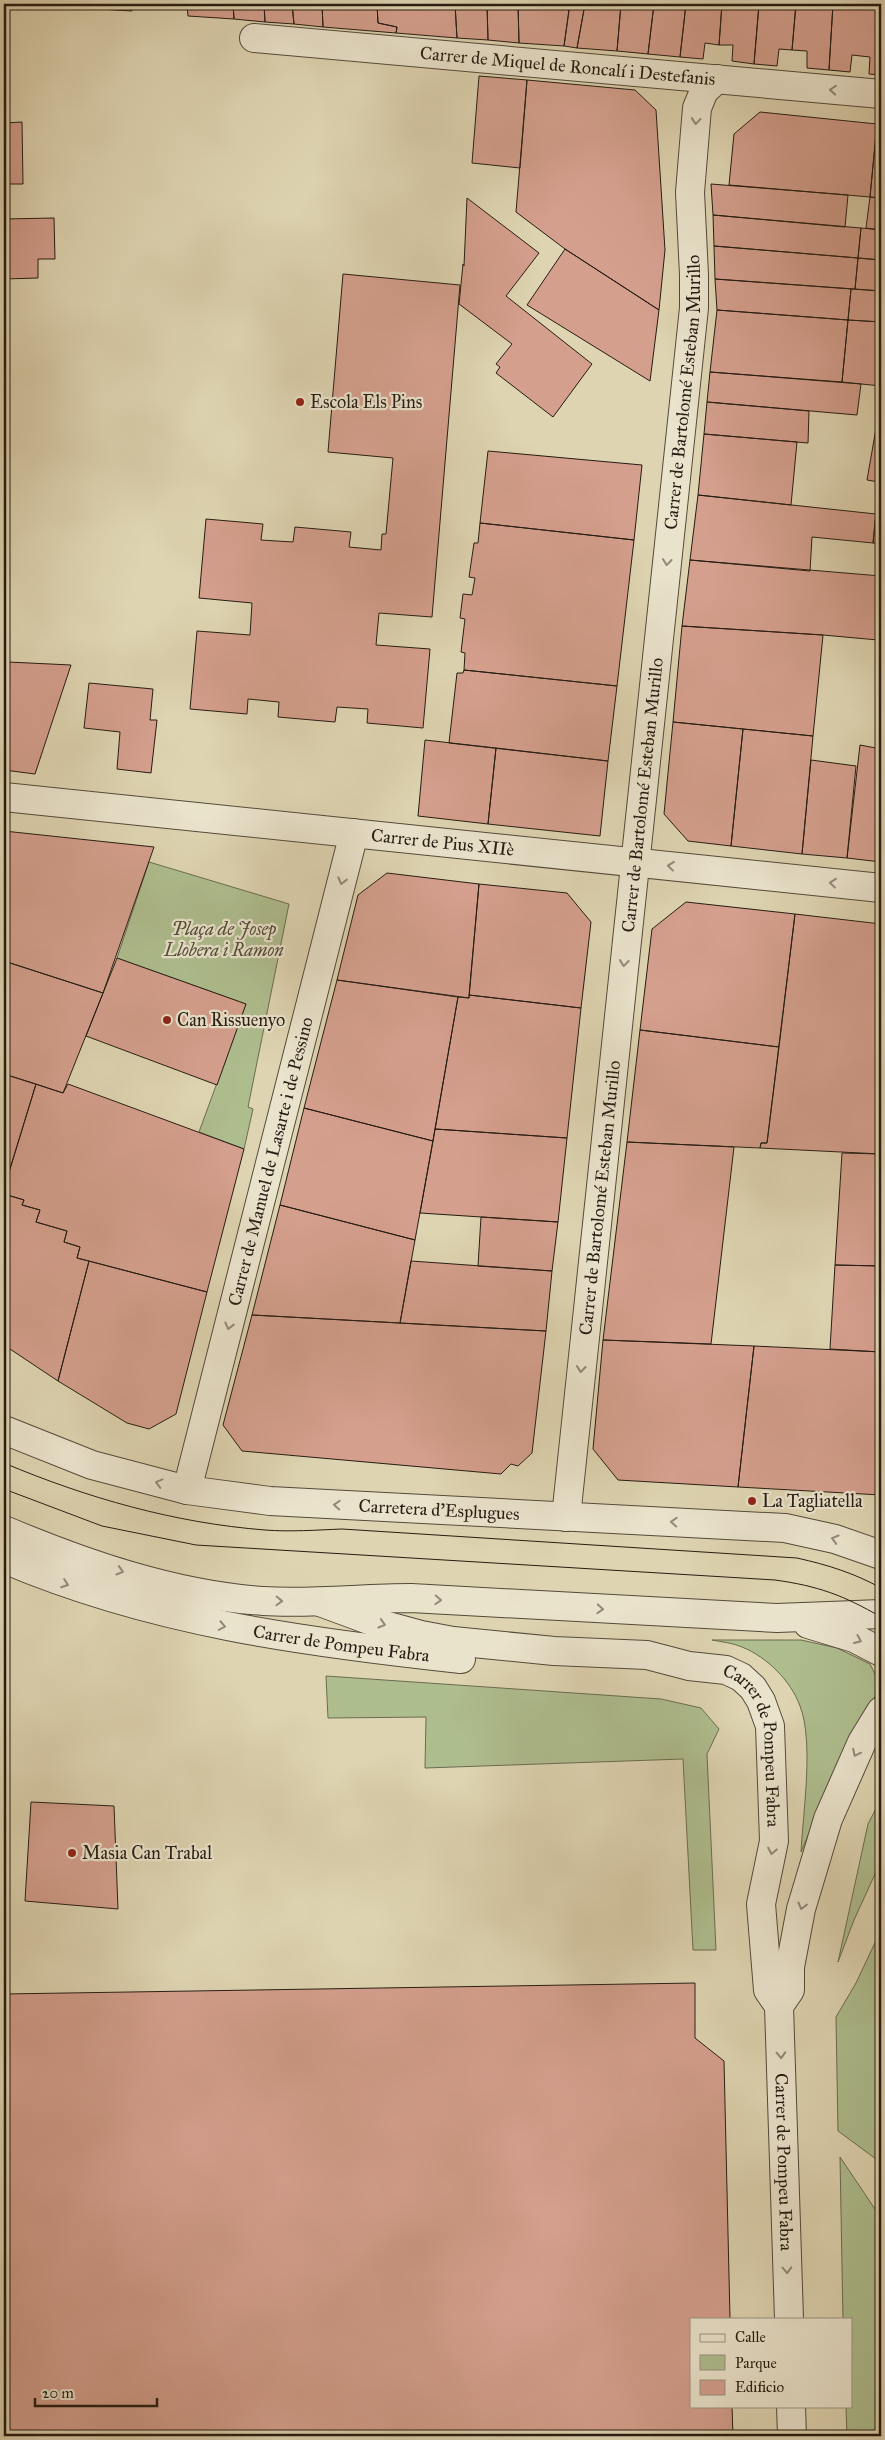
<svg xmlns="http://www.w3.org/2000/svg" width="885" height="2440" viewBox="0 0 885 2440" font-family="'IM FELL Great Primer',serif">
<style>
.green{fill:#aebd8e;stroke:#6a6c50}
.building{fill:#d49f8d;stroke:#261c13}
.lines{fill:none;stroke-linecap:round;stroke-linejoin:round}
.minor-casing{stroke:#544a3a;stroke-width:30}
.minor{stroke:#eae3cc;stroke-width:28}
.tram{stroke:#261c13;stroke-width:1}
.oneway{stroke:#928979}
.poi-dot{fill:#8f2418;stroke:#eae3cc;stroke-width:2}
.labels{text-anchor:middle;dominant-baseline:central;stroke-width:4.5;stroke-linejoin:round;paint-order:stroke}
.street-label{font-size:18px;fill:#261c13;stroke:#eae3cc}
.poi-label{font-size:18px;fill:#261c13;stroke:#eae3cc;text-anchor:start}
.park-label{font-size:18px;font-style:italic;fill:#4f4c38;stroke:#eae3cc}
</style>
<rect width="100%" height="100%" fill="#ded4b1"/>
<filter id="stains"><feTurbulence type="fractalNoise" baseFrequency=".004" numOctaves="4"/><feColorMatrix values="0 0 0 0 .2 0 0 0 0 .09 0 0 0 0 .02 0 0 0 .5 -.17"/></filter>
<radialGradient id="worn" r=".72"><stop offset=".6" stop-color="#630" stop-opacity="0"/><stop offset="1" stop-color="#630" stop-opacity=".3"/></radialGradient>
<path class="green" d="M149 862 289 904 248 1107 253 1109 244 1149 199 1132 246 1004 117 958Z
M712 1640H801L837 1648 870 1664 881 1686 844 1751 801 1852C803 1813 814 1742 800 1706 791 1681 767 1657 742 1647 733 1643 722 1642 712 1640Z
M326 1676 661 1699 701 1708 719 1729 707 1754 716 1950H693L683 1759 425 1768 426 1717 328 1718Z
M881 1799V1861L854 1920 838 1962 868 1824Z
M881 1930V2169L876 2159 838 2131 836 2017 856 1983Z
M840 2157 881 2218V2436H847L846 2406H851V2319H843Z"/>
<path class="building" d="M67 4H131L132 11 68 7Z
M187 4H233L234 19 188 16Z
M233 4H264L265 22 234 19Z
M264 4H292L294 24 265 22Z
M292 4H322L323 27 294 24Z
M322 4H377L378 23 397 27 396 33 323 27Z
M377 4H455L457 38 396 33 397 27 378 23Z
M455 4H487L488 40 457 38Z
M487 4H518L519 43 488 40Z
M518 4H566L565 9 569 10 564 46 519 43Z
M566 4H585L577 48 564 46 569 10 565 9Z
M585 4H621L617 51 577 48Z
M621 4H654L648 54 617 51Z
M654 4H686L680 57 648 54Z
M686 4H722L719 45 705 43 703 59 680 57Z
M722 4H759L754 64 732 61 733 45H719Z
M759 4H796L792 50 779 49 777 66 754 64Z
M796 4H833L829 70 807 68V51L792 50Z
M833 4H876L881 36V75L869 74 870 57 852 55 850 72 829 70Z
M877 6H881V36Z
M479 76 527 80 520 168 472 163Z
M527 80 635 90 656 110 665 250 659 310 565 249 516 212Z
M760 112 877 124 870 197 729 185 734 134Z
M22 122 23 184H4V123Z
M877 124H881V198L870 197Z
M711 184 848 195 845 227 713 215Z
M870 197 881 198V230L866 228Z
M467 198 539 253 506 296 592 364 553 417 496 373 500 367 496 364 512 344 459 304 463 264 464 266Z
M713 215 861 228 858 258 714 246Z
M54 218 55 259H38V278L4 279V219Z
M861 228 881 230V260L858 258Z
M714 246 858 258 855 289 715 279Z
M565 249 659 310 650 381 527 305Z
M858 258 881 260V291L855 289Z
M343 274 460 285 432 617 379 613 376 645 430 649 423 728 367 723 368 709 337 707 335 722 278 717 279 702 248 699 247 714 190 709 197 631 250 635 252 603 199 598 206 519 263 524 261 540 293 542 295 527 351 532 349 547 381 550 382 534H386L393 458 328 452Z
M715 279 851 289 848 320 717 310Z
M851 289 881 291V322L848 320Z
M717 310 848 320 842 382 710 372Z
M848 320 881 322V386L842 382Z
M710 372 861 384 857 415 707 402Z
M707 402 809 411 808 443 704 434Z
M878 417H881V544L873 543 879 482 867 480Z
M704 434 797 442 791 505 698 495Z
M488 451 642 465 634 540 480 523Z
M698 495 876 514 873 543 812 537 810 571 690 560Z
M480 523 634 540 617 686 464 670 465 653 461 652 465 619 460 618 463 594 472 595 475 578 469 577 474 543H478Z
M690 560 881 576 878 640 823 635 682 626Z
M682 626 823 635 813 736 673 722Z
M8 662 71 665 35 774 4 770V675Z
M464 670 617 686 608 761 449 743 457 673H463Z
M89 683 153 689 150 720H157L151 773 117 769 120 732 84 728Z
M673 722 743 729 731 846 688 841 664 814Z
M743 729 813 736 802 854 731 846Z
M425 740 496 748 488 824 418 816Z
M860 745 881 749V862L847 858Z
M496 748 608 761 600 836 488 824Z
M811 760 856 766 847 858 802 854Z
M4 831 154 847 103 993 4 961Z
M387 873 479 884 469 998 337 980 358 895Z
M479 884 567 893 591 922 581 1008 469 995Z
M686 902 795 914 779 1047 640 1030 652 929Z
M795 914 881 924V1154L760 1148 761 1143H767Z
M117 958 246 1004 217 1085 86 1036Z
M4 961 103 993 63 1093 4 1074Z
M337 980 458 997 433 1141 304 1108Z
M469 995 581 1008 567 1138 435 1129 458 997 469 998Z
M640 1030 779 1047 767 1143H761L760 1148 627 1142Z
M4 1074 36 1084 7 1179 4 1178Z
M36 1084 63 1093 68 1084 244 1149 207 1292 77 1258 80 1247 64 1242 67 1231 36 1222 40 1210 22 1205 24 1200 4 1194 6 1188H4Z
M304 1108 433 1141 415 1240 280 1205Z
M435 1129 567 1138 558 1222 420 1213Z
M627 1142 734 1147 711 1344 603 1340Z
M842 1153 881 1154V1266L835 1265Z
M4 1194 24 1200 22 1205 40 1210 36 1222 67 1231 64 1242 80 1247 77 1258 89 1261 58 1381 4 1345Z
M280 1205 415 1240 400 1323 252 1315Z
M481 1217 558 1222 552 1271 478 1266Z
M89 1261 207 1292 176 1414 149 1429 127 1423 58 1381Z
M411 1261 552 1271 546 1331 400 1323Z
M835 1265 881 1266V1352L830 1349Z
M252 1315 546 1331 532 1453 518 1466 511 1464 501 1474 242 1451 223 1425Z
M603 1340 754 1346 738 1487 618 1480 593 1449Z
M754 1346 881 1352V1495L738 1487Z
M31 1802 114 1806 118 1909 25 1901Z
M695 1983V2038L724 2061 730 2319H691V2406H732L733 2436H4V1994Z"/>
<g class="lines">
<defs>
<g id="minor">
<path id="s1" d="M254 38 881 94"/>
<path id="s2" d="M4 797 881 888"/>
<path id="s3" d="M4 1430 92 1465 187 1490 270 1501 785 1528 835 1539 881 1555"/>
<path id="s4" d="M187 1490 354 833"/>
<path id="s5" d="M566 1517 694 308V275L690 192 697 108 704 91 717 79"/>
<path d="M4 1530C85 1564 174 1595 263 1601 313 1604 362 1598 411 1598L777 1618 881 1614"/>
<path id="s6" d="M4 1559C152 1622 303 1642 461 1659"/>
<path id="s7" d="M320 1602 377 1623 421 1635 453 1641 554 1651 647 1655 689 1666 726 1670 741 1677 753 1688 761 1701 770 1726 774 1841 761 1904 768 1990 779 2006 789 2319"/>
<path d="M808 1624 854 1638 881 1652"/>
<path d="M779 2006 790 1990V1967L801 1909 828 1819 862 1742 881 1711"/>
<path d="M791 2406 792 2436"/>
</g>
</defs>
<use href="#minor" class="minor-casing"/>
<use href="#minor" class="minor"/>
<path class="tram" d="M4 1463C87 1498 175 1523 265 1530 290 1532 317 1530 342 1529L797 1558C828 1565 854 1573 881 1588
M4 1489 102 1526 196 1545 775 1580C818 1586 843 1595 881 1617"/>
</g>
<defs><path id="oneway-chevron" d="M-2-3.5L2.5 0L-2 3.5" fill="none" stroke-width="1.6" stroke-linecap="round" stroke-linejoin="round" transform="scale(1.25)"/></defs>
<g class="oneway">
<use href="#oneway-chevron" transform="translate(833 90) rotate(-175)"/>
<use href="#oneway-chevron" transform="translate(696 121) rotate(95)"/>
<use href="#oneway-chevron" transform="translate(667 562) rotate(96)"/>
<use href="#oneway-chevron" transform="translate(671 866) rotate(-174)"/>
<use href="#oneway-chevron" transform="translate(342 881) rotate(104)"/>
<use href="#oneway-chevron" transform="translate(833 883) rotate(-174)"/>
<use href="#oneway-chevron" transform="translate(624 963) rotate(96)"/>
<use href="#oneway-chevron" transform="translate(229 1326) rotate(104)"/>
<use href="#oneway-chevron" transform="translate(581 1369) rotate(96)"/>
<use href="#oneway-chevron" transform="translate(159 1483) rotate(-165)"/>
<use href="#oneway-chevron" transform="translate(337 1505) rotate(-177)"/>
<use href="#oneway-chevron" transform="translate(674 1522) rotate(-177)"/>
<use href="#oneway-chevron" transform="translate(835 1539) rotate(-164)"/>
<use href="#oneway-chevron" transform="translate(120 1571) rotate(17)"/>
<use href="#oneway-chevron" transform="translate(65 1584) rotate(20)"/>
<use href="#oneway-chevron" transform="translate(438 1600) rotate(3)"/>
<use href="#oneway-chevron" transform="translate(279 1601) rotate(2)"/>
<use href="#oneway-chevron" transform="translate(600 1609) rotate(3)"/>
<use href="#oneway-chevron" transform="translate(382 1624) rotate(16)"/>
<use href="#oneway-chevron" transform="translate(222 1626) rotate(11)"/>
<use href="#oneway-chevron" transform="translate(858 1640) rotate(24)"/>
<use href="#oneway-chevron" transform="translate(856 1753) rotate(116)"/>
<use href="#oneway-chevron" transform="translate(772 1851) rotate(101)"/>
<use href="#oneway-chevron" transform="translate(802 1906) rotate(104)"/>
<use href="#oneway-chevron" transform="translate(781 2055) rotate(88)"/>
<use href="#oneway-chevron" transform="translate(787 2270) rotate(88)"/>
</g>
<g class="poi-dot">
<circle cx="300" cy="402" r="5"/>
<circle cx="167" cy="1020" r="5"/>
<circle cx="752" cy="1501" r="5"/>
<circle cx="72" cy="1853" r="5"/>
</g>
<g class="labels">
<g class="street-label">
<text stroke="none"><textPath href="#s1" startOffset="315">Carrer de Miquel de Roncalí i Destefanis</textPath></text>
<text stroke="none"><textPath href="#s5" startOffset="1131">Carrer de Bartolomé Esteban Murillo</textPath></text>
<text stroke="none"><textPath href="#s5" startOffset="726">Carrer de Bartolomé Esteban Murillo</textPath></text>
<text stroke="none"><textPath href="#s2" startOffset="441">Carrer de Pius XIIè</textPath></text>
<text stroke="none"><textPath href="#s4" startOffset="339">Carrer de Manuel de Lasarte i de Pessino</textPath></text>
<text stroke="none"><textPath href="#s5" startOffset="321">Carrer de Bartolomé Esteban Murillo</textPath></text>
<text stroke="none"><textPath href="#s3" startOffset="446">Carretera d'Esplugues</textPath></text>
<text stroke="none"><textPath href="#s6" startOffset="349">Carrer de Pompeu Fabra</textPath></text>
<text stroke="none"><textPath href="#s7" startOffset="501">Carrer de Pompeu Fabra</textPath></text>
<text stroke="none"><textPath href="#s7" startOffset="930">Carrer de Pompeu Fabra</textPath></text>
</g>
<g class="poi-label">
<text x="310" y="402">Escola Els Pins</text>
<text x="177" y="1020">Can Rissuenyo</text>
<text x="762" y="1501">La Tagliatella</text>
<text x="82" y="1853">Masia Can Trabal</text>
</g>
<g class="park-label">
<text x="224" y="929">Plaça de Josep<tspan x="224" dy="21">Llobera i Ramon</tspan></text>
</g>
</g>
<rect width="885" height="2440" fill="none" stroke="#ded4b1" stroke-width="20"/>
<rect x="5" y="5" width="875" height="2430" fill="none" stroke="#261c13" stroke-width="2.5"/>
<rect x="10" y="10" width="865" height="2420" fill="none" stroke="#261c13"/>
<rect x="690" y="2318" width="162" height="90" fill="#eae3cc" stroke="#9c9382"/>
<rect x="700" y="2334" width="25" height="8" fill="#eae3cc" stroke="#9c9382"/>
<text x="735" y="2342" font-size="15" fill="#261c13">Calle</text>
<rect x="700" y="2355" width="25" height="15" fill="#aebd8e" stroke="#9c9382"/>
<text x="735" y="2368" font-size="15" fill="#261c13">Parque</text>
<rect x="700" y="2380" width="25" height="15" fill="#d49f8d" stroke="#9c9382"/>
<text x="735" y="2392" font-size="15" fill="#261c13">Edificio</text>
<path d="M35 2398v8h122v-8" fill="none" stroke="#261c13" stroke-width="2.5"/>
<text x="42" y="2398" font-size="15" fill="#261c13" stroke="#eae3cc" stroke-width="4" paint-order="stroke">20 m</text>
<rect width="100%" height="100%" filter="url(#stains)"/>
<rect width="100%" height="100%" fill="url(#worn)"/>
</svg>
